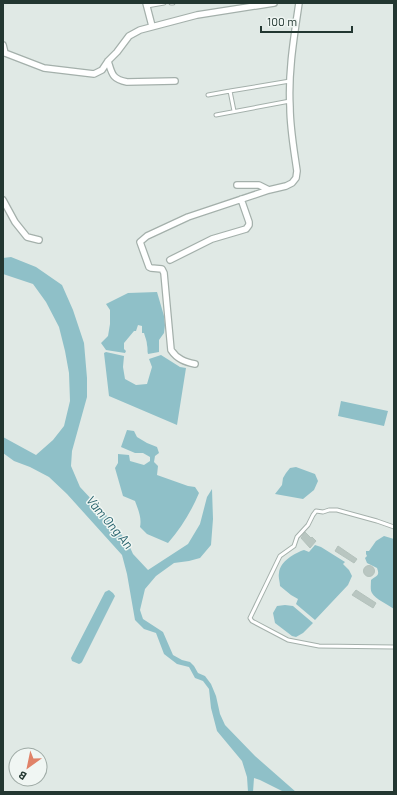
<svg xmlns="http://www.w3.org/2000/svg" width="397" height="795" viewBox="0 0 397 795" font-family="Barlow,sans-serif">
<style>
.water{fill:#8fc0c8}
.building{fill:#b9c6c1;stroke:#b4c2bc}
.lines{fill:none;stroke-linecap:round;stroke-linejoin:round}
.lane-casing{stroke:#a4b0ab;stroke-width:5}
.street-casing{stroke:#a4b0ab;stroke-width:8}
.lane{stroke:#fff;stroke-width:3}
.street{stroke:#fff;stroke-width:5.5}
.labels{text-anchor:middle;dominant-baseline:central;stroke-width:3;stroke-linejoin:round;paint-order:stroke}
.water-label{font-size:13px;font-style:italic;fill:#25616b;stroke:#f0f6f3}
</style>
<rect width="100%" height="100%" fill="#e0e9e5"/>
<path class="water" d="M11 257 36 267 62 285 73 310 84 343 87 378V397L72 451 71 466 80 487 107 516 128 543 133 554 148 570 188 544 200 524 207 497 212 489 213 519 211 545 200 558 189 561 174 563 156 576 145 589 140 610 143 619 163 632 173 655 182 660 190 662 194 666 198 673 205 676 211 684 216 696 220 714 225 725 255 756 296 792H284L260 780 254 778 253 792H248L247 777 242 761 217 731 211 708 209 689 203 681 195 678 189 667 177 664 164 654 156 633 144 629 135 620 127 574 122 555 67 494 49 477 30 467 14 461 3 453V437L36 455 53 440 64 426 70 401 69 373 65 351 59 327 46 302 33 284 3 274V258Z
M157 292 164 316 165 325 164 333 159 340V352L148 354C147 351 148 349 147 345 147 341 145 337 144 333H142V326L138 325 136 331H134L124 343V349L126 351 125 353 106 350 101 343 108 336 110 324V310L106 304 128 293Z
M106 352 124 356 123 367 125 379 136 385 147 384 152 367 149 359 161 355 180 367 186 368 177 425 109 396 104 353Z
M341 401 388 411 384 426 338 416Z
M127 430 134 431 137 437 147 443 157 447 159 453 155 456 154 462 158 466 157 475 188 486 195 487 199 493C191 512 181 528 168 543L147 534 140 527C142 518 138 509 135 501L123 496 115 468 118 463V454L129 455 130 461 144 465 150 461V457L143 453H135L121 447Z
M296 467 315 474 318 481 314 490 303 499 275 494 282 485 283 478 286 473 290 468Z
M384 536 394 539V609C389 605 375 599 372 593 370 590 371 584 371 580 377 575 380 576 377 568L367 563 365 558 367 556 366 554V551H369L376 541Z
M315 545 321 547 345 562 343 564 349 570 352 576 348 585 315 620 296 604 298 599 291 595 280 586C280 582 278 577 279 573 280 561 295 553 304 550L309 552Z
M109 590 113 593 115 596 82 662 81 663 79 664 72 661 71 658 105 592Z
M285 605 293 606 313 623 303 633 296 637 292 636 275 623 273 613 277 606Z"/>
<path class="building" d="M305 532 311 538 312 537 316 541 310 548 301 538Z
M338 546 357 559 354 563 335 551Z
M363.5 571a5.5 5.5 0 1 1 11 0a5.5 5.5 0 1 1-11 0Z
M356 590 376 603 373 608 352 595Z"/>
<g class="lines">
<defs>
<path id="lane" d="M171 3H173
M147 6 164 3
M208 95 230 91
M234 111 230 91 290 81
M216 115 290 101
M394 527 377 521 337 510H329L323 512 316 511 313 515 308 525 297 537 294 546 280 556 250 618 252 621 288 640 319 646 394 647"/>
<path id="street" d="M146 3 152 26
M3 45 5 53
M3 53H5L44 68 94 74 102 70 108 61 117 52 129 36 140 30 197 15 274 3
M108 61C112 74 112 79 127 82L175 81
M237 185H259L269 190
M3 200 15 222 27 237 39 240
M170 260 212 239 246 229 249 225V222L241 199
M195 364C185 362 177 359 171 350L164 273 162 269 151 268 149 267 140 242 147 236 188 217 269 190 286 186 292 183 296 178 297 171C294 150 290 128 290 107 288 72 294 37 299 3"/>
</defs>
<use href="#lane" class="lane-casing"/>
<use href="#street" class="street-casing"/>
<use href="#lane" class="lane"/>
<use href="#street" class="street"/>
</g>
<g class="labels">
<g class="water-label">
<text transform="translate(110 522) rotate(50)">Vàm Ong An</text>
</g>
</g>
<rect width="397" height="795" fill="none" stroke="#233731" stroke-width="8"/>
<g transform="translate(28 767) rotate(213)"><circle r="19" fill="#f0f6f3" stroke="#9eaaa5"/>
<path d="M0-3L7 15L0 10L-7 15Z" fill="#e08268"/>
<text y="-6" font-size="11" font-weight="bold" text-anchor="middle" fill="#233731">B</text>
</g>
<path d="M261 26v6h91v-6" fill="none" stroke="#233731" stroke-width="2"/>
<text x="267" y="26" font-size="12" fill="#233731" stroke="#f0f6f3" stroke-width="3" paint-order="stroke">100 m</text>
</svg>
